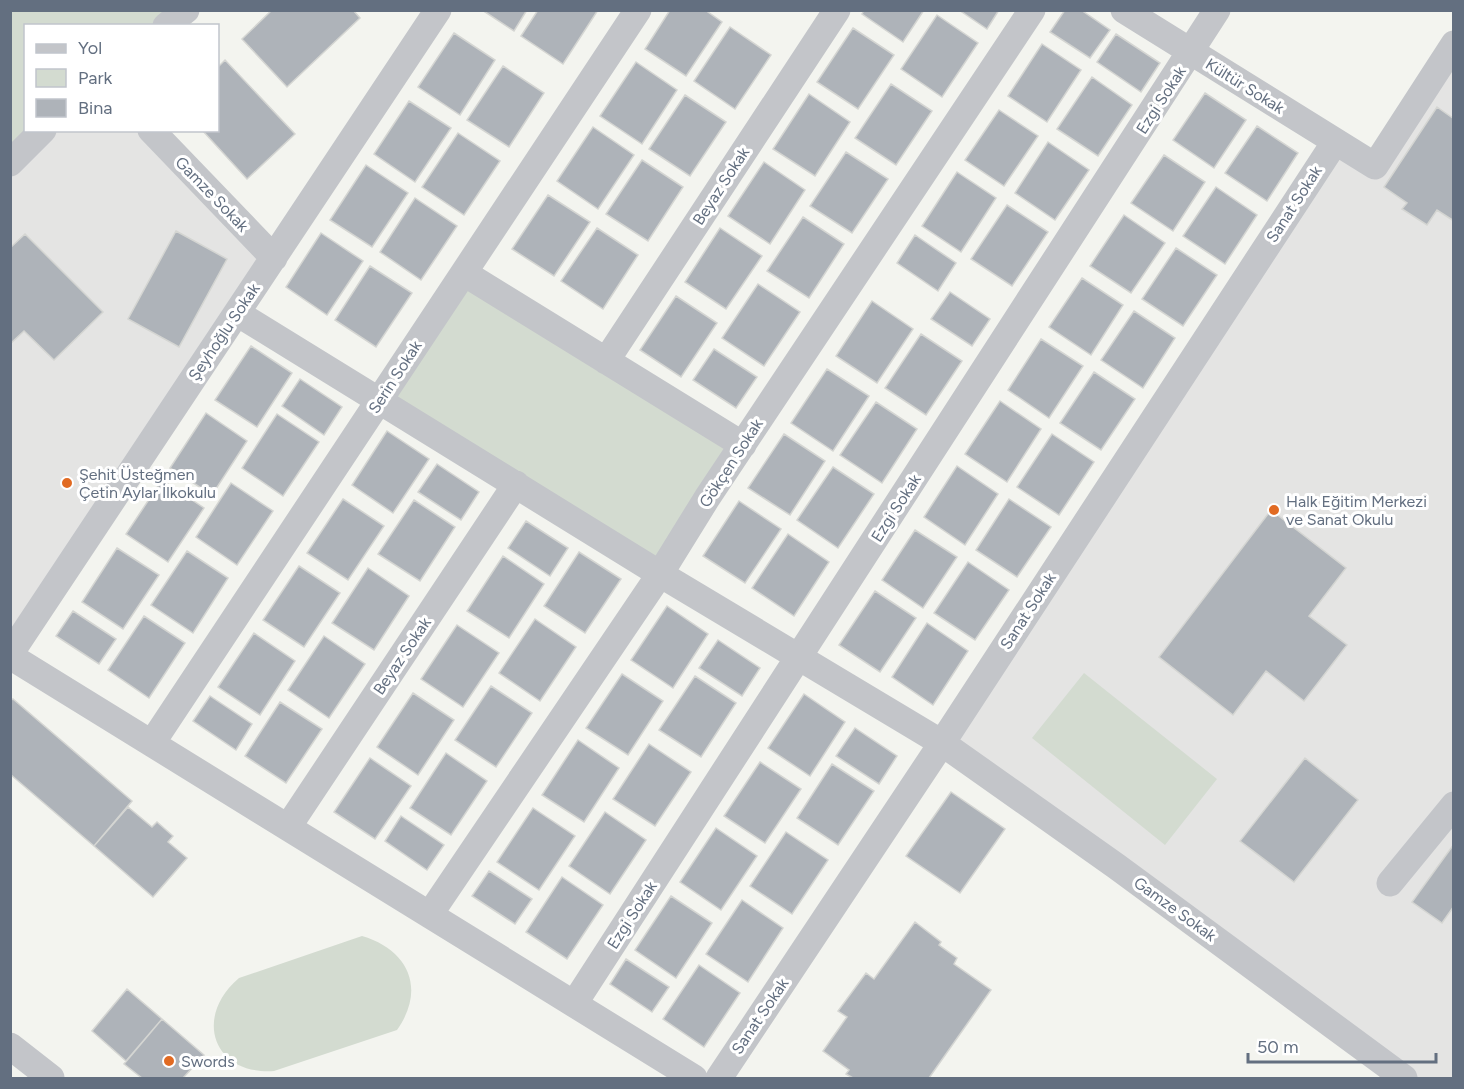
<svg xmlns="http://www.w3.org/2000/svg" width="1464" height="1089" viewBox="0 0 1464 1089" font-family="Figtree,sans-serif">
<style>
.built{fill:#e4e4e3}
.green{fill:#d3dbd0}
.building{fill:#aeb3b9;stroke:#d4d5d2;stroke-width:1.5}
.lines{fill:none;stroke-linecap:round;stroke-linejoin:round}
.minor{stroke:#c3c5c9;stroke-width:27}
.poi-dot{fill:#e16a22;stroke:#fff;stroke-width:2}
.labels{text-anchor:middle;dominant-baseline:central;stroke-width:6;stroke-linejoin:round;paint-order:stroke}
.street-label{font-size:16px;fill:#636f80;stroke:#fff}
.poi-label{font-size:16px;fill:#636f80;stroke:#fff;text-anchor:start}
</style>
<rect width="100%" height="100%" fill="#f3f4ef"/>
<path class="built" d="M1453 44V1078H1400L942 743 1335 142 1374 166Z
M43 131H151L274 258 10 654V163Z"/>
<path class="green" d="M11 11H186L166 25 26 26V130L11 163Z
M464 273 743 445 660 574 380 401Z
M1084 673 1217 779 1165 845 1032 738Z
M362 936C409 950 426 989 397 1030L274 1071C213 1075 193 1017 239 978Z"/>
<path class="building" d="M272 10H353L360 18 287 87 242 39Z
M482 10H527L514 31Z
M538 10H598L563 64 521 36Z
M670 10H705L722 22 686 76 645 49Z
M864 10H924L903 42 862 14Z
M959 10H999L987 29Z
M1065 10H1081L1110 30 1090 58 1050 32Z
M937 15 978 43 942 97 901 69Z
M730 27 771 55 735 109 694 81Z
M853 28 894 55 858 109 817 82Z
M454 33 495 60 460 115 418 87Z
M1116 34 1160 63 1141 92 1097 62Z
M1042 44 1081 70 1047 122 1008 96Z
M225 60 295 134 247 179 202 130H218V67Z
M636 62 677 90 642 144 600 116Z
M503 66 544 93 509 147 467 120Z
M1092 77 1132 105 1098 156 1057 129Z
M891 84 932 111 896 165 855 138Z
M1205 93 1246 120 1214 168 1173 140Z
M809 94 850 122 815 176 773 149Z
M685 95 726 122 690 176 649 149Z
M409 101 451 128 415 182 374 154Z
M1437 107 1454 119V221L1437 210 1427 225 1402 209 1407 203 1384 187Z
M999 110 1038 136 1004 186 965 160Z
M1257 126 1298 153 1267 201 1225 173Z
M593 127 634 155 598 209 557 181Z
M458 133 500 161 464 215 422 187Z
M1048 142 1089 170 1055 220 1015 193Z
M846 152 888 179 852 233 810 206Z
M1164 155 1205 182 1173 231 1131 203Z
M642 160 683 187 648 241 606 214Z
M764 162 805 190 770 244 728 216Z
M366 165 408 193 372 247 330 220Z
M957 172 996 198 961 252 922 226Z
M1216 187 1257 215 1225 264 1183 236Z
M548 195 590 222 554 276 512 249Z
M415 198 457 226 421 280 380 252Z
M1007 205 1048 232 1012 286 971 259Z
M1124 215 1165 243 1131 293 1090 266Z
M803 217 844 244 809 298 767 271Z
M597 228 638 255 603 309 561 281Z
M720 228 762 256 726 309 685 282Z
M176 231 227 259 179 347 128 319Z
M321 233 363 261 327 315 286 287Z
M25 234 103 312 54 360 24 331 10 344V248Z
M915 235 956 263 938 291 897 263Z
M1176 248 1217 275 1183 326 1142 299Z
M370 266 412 293 376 347 335 320Z
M1082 278 1123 305 1091 355 1049 327Z
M758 284 800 312 764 366 722 338Z
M950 292 990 319 972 346 931 319Z
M676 296 717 323 681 377 640 350Z
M872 301 913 329 877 383 836 356Z
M1134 311 1175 338 1143 388 1101 360Z
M921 334 962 361 926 415 885 388Z
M1041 339 1083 366 1049 418 1008 390Z
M251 346 292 373 257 427 215 400Z
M714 349 757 377 736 408 693 380Z
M827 369 869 396 833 451 791 423Z
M1094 372 1135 399 1101 450 1060 423Z
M300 379 342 407 324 435 282 406Z
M1000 401 1041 429 1007 482 965 454Z
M876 402 917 429 882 483 840 455Z
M206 413 247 441 212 495 170 468Z
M277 414 319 442 283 496 242 468Z
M387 431 429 459 393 513 352 485Z
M784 434 825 461 790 515 748 488Z
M1052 434 1094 462 1059 515 1017 487Z
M437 464 479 492 461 520 418 492Z
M957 466 998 494 965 545 924 517Z
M833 467 874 494 838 548 797 520Z
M162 480 204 508 168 562 126 534Z
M231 483 273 511 237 565 196 537Z
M343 499 384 526 348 580 307 553Z
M1009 499 1051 527 1017 577 976 550Z
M414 500 455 527 420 581 378 554Z
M739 501 781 529 745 583 703 556Z
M1271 510 1346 568 1309 616 1347 645 1304 701 1266 671 1233 715 1159 657Z
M526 521 568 548 550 576 508 548Z
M915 530 957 557 923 608 882 580Z
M788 534 829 562 794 616 752 588Z
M117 548 159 575 123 629 82 602Z
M187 551 228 578 193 633 151 605Z
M579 552 621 579 585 633 544 606Z
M503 556 544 584 509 638 467 611Z
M968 562 1009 590 975 640 934 613Z
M299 566 340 593 304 647 263 620Z
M368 568 409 596 374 650 332 623Z
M875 591 916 618 880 672 839 645Z
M667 606 708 634 673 688 631 660Z
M73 611 116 639 99 664 56 636Z
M144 616 185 643 149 698 108 670Z
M535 619 576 647 540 701 499 673Z
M927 623 968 651 933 705 892 677Z
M457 625 499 653 463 707 421 679Z
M254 633 295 661 260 715 218 687Z
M324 636 365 664 329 718 288 690Z
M718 640 760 668 742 696 699 668Z
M622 674 663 701 628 755 586 728Z
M695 676 736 703 701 757 659 730Z
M491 686 532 713 496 767 455 740Z
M413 693 454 720 418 775 377 747Z
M804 694 845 722 810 776 768 748Z
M210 696 252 724 236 750 193 721Z
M13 699 132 801 94 846 10 774V701Z
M280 702 322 729 286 783 245 756Z
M855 728 897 756 879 784 836 756Z
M578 740 619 768 584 822 542 795Z
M649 744 691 772 655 826 613 799Z
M446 753 487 781 451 835 410 808Z
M370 758 411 786 375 839 334 812Z
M1305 758 1358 800 1294 882 1240 841Z
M760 762 801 789 765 843 724 816Z
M832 764 874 791 838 845 797 818Z
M951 792 1005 829 960 893 906 856Z
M128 807 152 827 157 822 173 836 168 842 187 858 153 897 94 846Z
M533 808 575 836 539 890 497 862Z
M605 812 646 840 610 894 569 866Z
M401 816 444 845 427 870 385 841Z
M716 828 757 856 721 910 680 882Z
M786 832 828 860 792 914 750 886Z
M1454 844V906L1442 923 1412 902Z
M489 871 532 899 515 924 472 896Z
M562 877 603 905 567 959 526 932Z
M671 896 712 923 676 978 635 950Z
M742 900 783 928 748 982 706 954Z
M915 922 941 942 939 945 957 958 954 964 991 990 929 1078H853L846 1074 849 1070 823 1051 847 1017 838 1011 866 973 874 979Z
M626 959 669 987 652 1012 610 984Z
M699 965 740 993 704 1047 663 1019Z
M127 989 162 1019 126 1061 92 1031Z
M162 1019 204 1055 183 1078H142L124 1064Z"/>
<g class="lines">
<path class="minor" d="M1124 10 1375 166 1454 44
M166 26 186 10
M151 130 274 258
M10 163 43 130
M464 273 743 445
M237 313 660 574 942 743 1116 866 1404 1078
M606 361 837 10
M10 654 438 10
M10 656 694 1078
M152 743 638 10
M288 827 516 484
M1390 883 1454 805
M430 914 660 574 707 498 1032 10
M574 1004 1217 10
M10 1046 51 1078
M719 1078 942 743 1335 142"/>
</g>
<g class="poi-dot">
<circle cx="67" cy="483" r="6"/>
<circle cx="1274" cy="510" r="6"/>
<circle cx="169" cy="1061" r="6"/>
</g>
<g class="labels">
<g class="street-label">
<text transform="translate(1245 86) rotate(32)">Kültür Sokak</text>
<text transform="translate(1161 100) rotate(-57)">Ezgi Sokak</text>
<text transform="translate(721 186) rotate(-57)">Beyaz Sokak</text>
<text transform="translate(212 194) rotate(46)">Gamze Sokak</text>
<text transform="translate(1294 204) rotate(-57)">Sanat Sokak</text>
<text transform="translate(224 332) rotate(-56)">Şeyhoğlu Sokak</text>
<text transform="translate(395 377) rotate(-57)">Serin Sokak</text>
<text transform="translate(731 463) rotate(-57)">Gökçen Sokak</text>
<text transform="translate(896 508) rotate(-57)">Ezgi Sokak</text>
<text transform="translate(1028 611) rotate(-57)">Sanat Sokak</text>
<text transform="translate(402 656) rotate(-56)">Beyaz Sokak</text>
<text transform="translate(1175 909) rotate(36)">Gamze Sokak</text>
<text transform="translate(632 915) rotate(-57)">Ezgi Sokak</text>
<text transform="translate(760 1016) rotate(-56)">Sanat Sokak</text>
</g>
<g class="poi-label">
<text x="79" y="474">Şehit Üsteğmen<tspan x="79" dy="18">Çetin Aylar İlkokulu</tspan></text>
<text x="1286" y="501">Halk Eğitim Merkezi<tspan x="1286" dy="18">ve Sanat Okulu</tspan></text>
<text x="181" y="1061">Swords</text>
</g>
</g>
<rect width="1464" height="1089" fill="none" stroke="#636f80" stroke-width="24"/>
<rect x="24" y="24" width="195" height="108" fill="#ffffff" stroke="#c1c5cc" stroke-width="1.5"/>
<rect x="36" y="44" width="30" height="9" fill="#c3c5c9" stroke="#c1c5cc" stroke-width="1.5"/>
<text x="78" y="54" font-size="18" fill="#636f80">Yol</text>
<rect x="36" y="69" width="30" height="18" fill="#d3dbd0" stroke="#c1c5cc" stroke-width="1.5"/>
<text x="78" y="84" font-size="18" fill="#636f80">Park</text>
<rect x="36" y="99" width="30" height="18" fill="#aeb3b9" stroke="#c1c5cc" stroke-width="1.5"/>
<text x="78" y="114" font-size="18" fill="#636f80">Bina</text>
<path d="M1248 1053v9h188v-9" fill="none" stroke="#636f80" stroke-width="3"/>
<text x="1257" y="1053" font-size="18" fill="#636f80" stroke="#ffffff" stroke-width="4.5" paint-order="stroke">50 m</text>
</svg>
